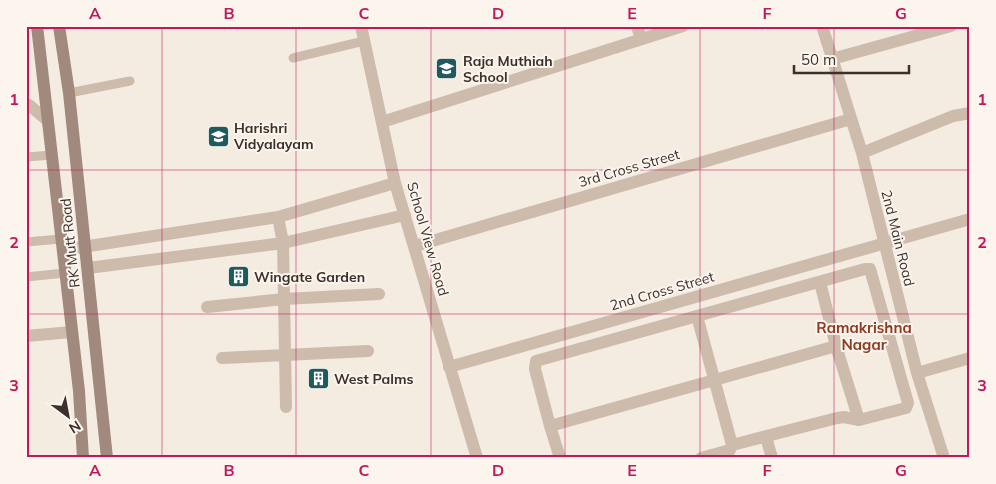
<svg xmlns="http://www.w3.org/2000/svg" width="996" height="484" viewBox="0 0 996 484" font-family="Mulish,sans-serif">
<style>
.lines{fill:none;stroke-linecap:round;stroke-linejoin:round}
.lane{stroke:#cdbbac;stroke-width:9}
.street{stroke:#cdbbac;stroke-width:12}
.secondary{stroke:#a18a7d;stroke-width:12}
.grid{fill:none;stroke:#c2185b;stroke-width:1;stroke-opacity:0.55}
.labels{text-anchor:middle;dominant-baseline:central;stroke-width:4;stroke-linejoin:round;paint-order:stroke}
.poi-label{font-size:14px;font-weight:bold;fill:#3b302b;stroke:#fbf5ee;text-anchor:start}
.street-label{font-size:14px;fill:#3b302b;stroke:#fbf5ee}
.neighbourhood-label{font-size:15px;font-weight:bold;fill:#8c3b22;stroke:#fbf5ee}
.neatline{fill:none;stroke:#c2185b;stroke-width:2}
.grid-label{font-size:16px;text-anchor:middle;font-weight:bold;fill:#c2185b}
</style>
<rect width="100%" height="100%" fill="#f4ebe1"/>
<g class="lines">
<path class="lane" d="M293 58 364 41
M69 93 130 81
M26 157 52 155
M26 242 61 239
M26 277 65 273"/>
<path class="street" d="M361 26 395 183 477 458
M637 26 641 39
M822 26 862 153 917 373 944 458
M832 59 951 26
M26 105H29L48 121
M382 122 683 26
M862 153 953 116 970 113
M278 217 283 243 286 407
M415 246 851 119
M63 250 278 217 395 183
M88 268 283 243 405 215
M820 282 836 346 859 420
M207 307 284 299 379 294
M697 316 732 445
M26 336 72 332
M222 358 368 351
M449 367 970 219
M917 373 970 358
M550 426 836 346
M766 437 772 458
M560 458 550 426 535 369 536 361 865 269H870L908 403 906 408 859 420 844 417 837 418 732 445 730 450 701 458"/>
<path class="secondary" d="M37 26 79 391 83 458
M59 26 69 93 107 458"/>
</g>
<path class="grid" d="M162 26V458M296 26V458M431 26V458M565 26V458M700 26V458M834 26V458M26 170H970M26 314H970"/>
<defs>
<symbol id="school-square" viewBox="-11 -11 22 22"><rect x="-9" y="-9" width="18" height="18" rx="4" fill="#1f5a5e" stroke="#fbf5ee"/><path d="M0-5L7-2L0 1L-7-2ZM-4 1L0 2.5L4 1V4Q0 6-4 4Z" fill="#fff"/></symbol>
<symbol id="building-square" viewBox="-11 -11 22 22"><rect x="-9" y="-9" width="18" height="18" rx="4" fill="#1f5a5e" stroke="#fbf5ee"/><path d="M-4-6H4V6H1V3H-1V6H-4ZM-2.5-4.3h1.7v1.8h-1.7ZM.8-4.3h1.7v1.8H.8ZM-2.5-1h1.7V.8h-1.7ZM.8-1h1.7V.8H.8Z" fill="#fff"/></symbol>
</defs>
<g fill-rule="evenodd">
<use href="#school-square" x="434" y="56" width="25" height="25"/>
<use href="#school-square" x="206" y="124" width="25" height="25"/>
<use href="#building-square" x="226" y="264" width="25" height="25"/>
<use href="#building-square" x="306" y="366" width="25" height="25"/>
</g>
<g class="labels">
<g class="poi-label">
<text x="463" y="61">Raja Muthiah<tspan x="463" dy="16">School</tspan></text>
<text x="234" y="128">Harishri<tspan x="234" dy="16">Vidyalayam</tspan></text>
<text x="254" y="277">Wingate Garden</text>
<text x="334" y="379">West Palms</text>
</g>
<g class="street-label">
<text transform="translate(629 168) rotate(-16)">3rd Cross Street</text>
<text transform="translate(898 238) rotate(76)">2nd Main Road</text>
<text transform="translate(428 239) rotate(74)">School View Road</text>
<text transform="translate(70 243) rotate(-96)">RK Mutt Road</text>
<text transform="translate(662 291) rotate(-16)">2nd Cross Street</text>
</g>
<g class="neighbourhood-label">
<text x="864" y="327">Ramakrishna<tspan x="864" dy="17">Nagar</tspan></text>
</g>
</g>
<rect width="996" height="484" fill="none" stroke="#fbf5ee" stroke-width="55"/>
<g transform="translate(68 416) rotate(148)" stroke="#fbf5ee" stroke-width="4" paint-order="stroke">
<path d="M0-4L9 19L0 12L-9 19Z" fill="#3b302b"/>
<text y="-8" font-size="14" font-weight="bold" text-anchor="middle" fill="#3b302b">N</text>
</g>
<path d="M794 65v8h115v-8" fill="none" stroke="#3b302b" stroke-width="2.5"/>
<text x="801" y="65" font-size="15" fill="#3b302b" stroke="#fbf5ee" stroke-width="4" paint-order="stroke">50 m</text>
<rect x="28" y="28" width="940" height="428" class="neatline"/>
<g class="grid-label">
<text x="95" y="19">A</text>
<text x="229" y="19">B</text>
<text x="364" y="19">C</text>
<text x="498" y="19">D</text>
<text x="632" y="19">E</text>
<text x="767" y="19">F</text>
<text x="901" y="19">G</text>
<text x="14" y="105">1</text>
<text x="982" y="105">1</text>
<text x="14" y="248">2</text>
<text x="982" y="248">2</text>
<text x="14" y="391">3</text>
<text x="982" y="391">3</text>
<text x="95" y="476">A</text>
<text x="229" y="476">B</text>
<text x="364" y="476">C</text>
<text x="498" y="476">D</text>
<text x="632" y="476">E</text>
<text x="767" y="476">F</text>
<text x="901" y="476">G</text>
</g>
</svg>
